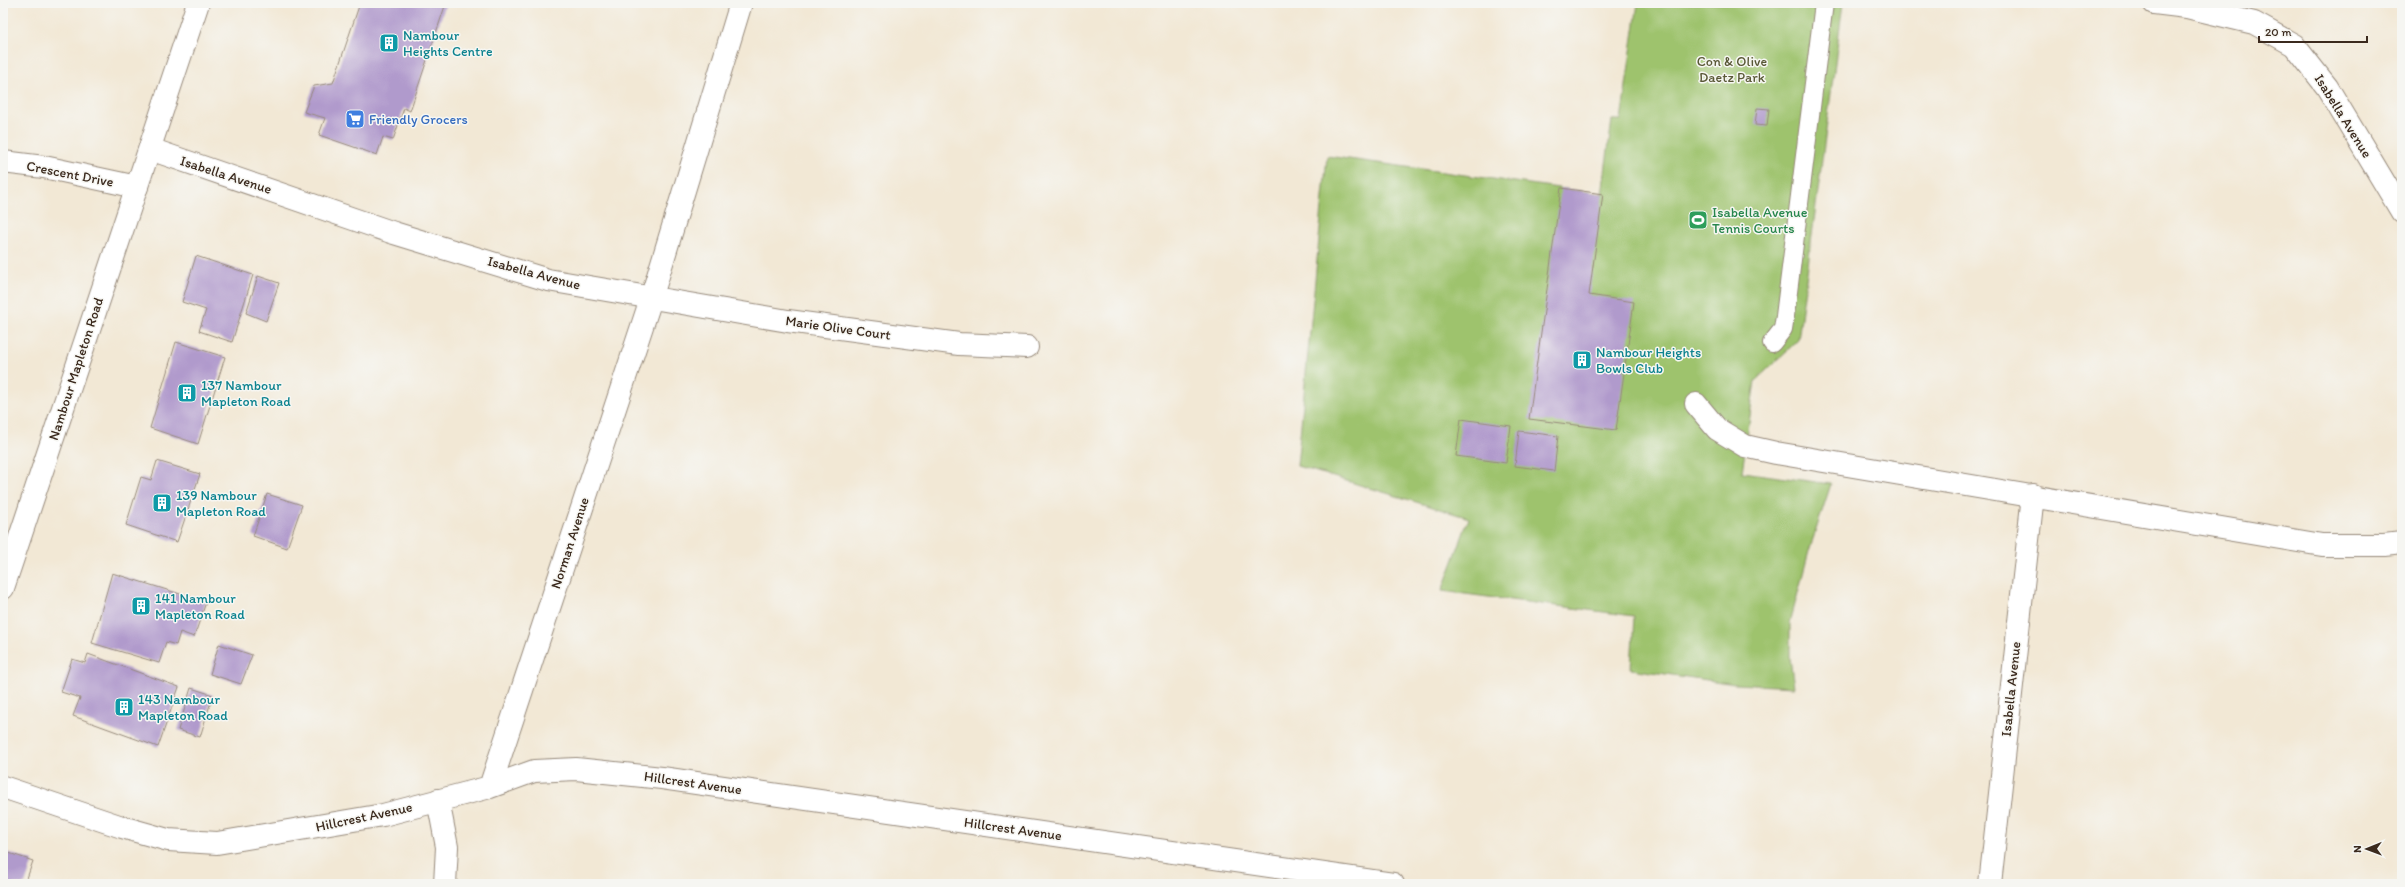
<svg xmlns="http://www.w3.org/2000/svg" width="2405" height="887" viewBox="0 0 2405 887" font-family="Itim,sans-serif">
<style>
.green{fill:#9ec36d;stroke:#6c7646}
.building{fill:#b09acc}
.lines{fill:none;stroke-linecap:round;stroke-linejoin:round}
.service-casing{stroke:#96897a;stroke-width:20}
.minor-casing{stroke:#96897a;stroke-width:24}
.secondary-casing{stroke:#96897a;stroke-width:24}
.service{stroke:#fff;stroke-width:18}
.minor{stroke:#fff;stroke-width:22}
.secondary{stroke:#fff;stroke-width:22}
.labels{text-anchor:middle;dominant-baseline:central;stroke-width:3;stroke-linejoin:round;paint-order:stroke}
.culture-label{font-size:14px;fill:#0d838f;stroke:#f6f6f2;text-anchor:start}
.park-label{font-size:14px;fill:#595836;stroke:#f6f6f2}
.street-label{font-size:14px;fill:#3b2a1e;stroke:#f6f6f2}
.shop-label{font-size:14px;fill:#366cbe;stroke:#f6f6f2;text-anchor:start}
.leisure-label{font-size:14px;fill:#27864d;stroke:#f6f6f2;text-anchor:start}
</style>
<rect width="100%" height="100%" fill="#f6f6f2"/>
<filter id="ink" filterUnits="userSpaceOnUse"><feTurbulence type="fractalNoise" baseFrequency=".025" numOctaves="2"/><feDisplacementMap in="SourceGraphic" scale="8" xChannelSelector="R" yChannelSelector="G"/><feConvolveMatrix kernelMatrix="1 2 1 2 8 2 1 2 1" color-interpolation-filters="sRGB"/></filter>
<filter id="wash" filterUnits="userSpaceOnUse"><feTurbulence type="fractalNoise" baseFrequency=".012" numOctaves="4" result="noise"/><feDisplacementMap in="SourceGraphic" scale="16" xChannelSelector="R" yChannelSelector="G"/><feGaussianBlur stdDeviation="0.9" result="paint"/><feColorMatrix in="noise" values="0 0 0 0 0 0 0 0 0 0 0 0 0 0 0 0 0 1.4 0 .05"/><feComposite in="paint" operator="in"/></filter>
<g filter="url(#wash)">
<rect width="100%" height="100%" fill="#f2e8d5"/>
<path class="green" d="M1638 3H1843L1798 340 1755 381 1742 472 1831 484 1809 551 1790 623V658L1794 687 1735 684 1631 669 1634 616 1442 591 1469 518 1297 466 1327 156 1602 194 1612 120H1621Z"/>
<g id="blocks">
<path class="building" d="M360 3H446L410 111 404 108 393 140 383 137 377 155 319 135 325 118 304 112 314 86 333 83Z
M1757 108 1769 109 1767 126 1755 125Z
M1561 188 1603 194 1589 295 1634 302 1616 430 1529 419Z
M196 256 253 275 232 342 199 331 206 310 182 302Z
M258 276 279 283 266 321 246 313Z
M176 342 225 357 198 444 150 428Z
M1461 419 1511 426 1506 463 1456 456Z
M1519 431 1558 436 1554 471 1515 466Z
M157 461 200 474 177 542 126 525 141 477 151 480Z
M267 494 302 505 287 548 253 536Z
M112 573 206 602 194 637 180 632 176 645 166 642 159 663 92 643Z
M219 644 252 655 241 684 210 674Z
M88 654 179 687 158 747 73 716 80 698 61 692 72 659 85 663Z
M191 688 213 695 200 737 178 730Z
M3 851 33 861 25 884H3Z"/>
</g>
</g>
<g filter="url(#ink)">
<use href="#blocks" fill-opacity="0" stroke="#96897a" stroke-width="1"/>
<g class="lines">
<defs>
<path id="service" d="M1772 343 1783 329 1785 316 1824 3"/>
<path id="minor" d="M2154 3 2187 7 2254 23 2294 45 2327 87 2402 212
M150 149 394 233 548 280 788 321 959 344 1027 347
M3 162 44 167 137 187
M1696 404 1717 429 1745 446 1776 453 2322 545H2384L2402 543
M3 787 122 827 168 840 217 843 383 815 490 787 534 771 576 769 662 778 1393 884
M490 787 651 299 741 3
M438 800 447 847 445 884
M1990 884 2033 495"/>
<path id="secondary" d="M3 588 198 3"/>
</defs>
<use href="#service" class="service-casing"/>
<use href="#minor" class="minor-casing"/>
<use href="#secondary" class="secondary-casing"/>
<use href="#service" class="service"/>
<use href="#minor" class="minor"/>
<use href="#secondary" class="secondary"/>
</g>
</g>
<defs>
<symbol id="building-square" viewBox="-11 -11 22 22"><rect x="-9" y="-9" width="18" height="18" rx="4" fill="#0f9aa8" stroke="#f6f6f2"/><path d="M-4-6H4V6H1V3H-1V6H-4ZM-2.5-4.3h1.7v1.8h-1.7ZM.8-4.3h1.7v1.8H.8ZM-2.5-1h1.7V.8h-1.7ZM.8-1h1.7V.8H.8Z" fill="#fff"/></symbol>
<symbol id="supermarket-square" viewBox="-11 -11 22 22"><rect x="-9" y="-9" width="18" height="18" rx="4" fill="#3f7fe0" stroke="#f6f6f2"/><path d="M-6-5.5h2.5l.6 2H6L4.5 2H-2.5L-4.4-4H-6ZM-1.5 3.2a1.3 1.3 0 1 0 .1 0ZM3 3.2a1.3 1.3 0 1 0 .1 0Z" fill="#fff"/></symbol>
<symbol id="stadium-square" viewBox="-11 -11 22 22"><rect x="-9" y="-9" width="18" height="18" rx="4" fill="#2e9e5b" stroke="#f6f6f2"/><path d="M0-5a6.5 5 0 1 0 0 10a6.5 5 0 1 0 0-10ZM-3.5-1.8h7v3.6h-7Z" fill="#fff"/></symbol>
</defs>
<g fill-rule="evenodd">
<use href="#building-square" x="378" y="32" width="22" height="22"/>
<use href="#supermarket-square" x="344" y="108" width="22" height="22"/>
<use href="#stadium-square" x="1687" y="209" width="22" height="22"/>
<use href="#building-square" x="1571" y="349" width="22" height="22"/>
<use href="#building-square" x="176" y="382" width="22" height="22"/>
<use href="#building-square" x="151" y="492" width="22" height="22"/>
<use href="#building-square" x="130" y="595" width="22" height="22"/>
<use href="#building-square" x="113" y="696" width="22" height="22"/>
</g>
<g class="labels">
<g class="culture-label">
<text x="403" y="35">Nambour<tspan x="403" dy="16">Heights Centre</tspan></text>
<text x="1596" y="352">Nambour Heights<tspan x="1596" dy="16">Bowls Club</tspan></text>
<text x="201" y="385">137 Nambour<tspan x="201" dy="16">Mapleton Road</tspan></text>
<text x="176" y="495">139 Nambour<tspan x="176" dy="16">Mapleton Road</tspan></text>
<text x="155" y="598">141 Nambour<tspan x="155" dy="16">Mapleton Road</tspan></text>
<text x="138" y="699">143 Nambour<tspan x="138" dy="16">Mapleton Road</tspan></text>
</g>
<g class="park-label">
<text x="1732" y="61">Con &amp; Olive<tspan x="1732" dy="16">Daetz Park</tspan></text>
</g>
<g class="street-label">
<text transform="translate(2343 116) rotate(58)">Isabella Avenue</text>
<text transform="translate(70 174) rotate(11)">Crescent Drive</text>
<text transform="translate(226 175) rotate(18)">Isabella Avenue</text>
<text transform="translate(534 273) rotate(15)">Isabella Avenue</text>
<text transform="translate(838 328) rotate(8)">Marie Olive Court</text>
<text transform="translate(76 369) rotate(-72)">Nambour Mapleton Road</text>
<text transform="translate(570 543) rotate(-72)">Norman Avenue</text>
<text transform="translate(2011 689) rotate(-84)">Isabella Avenue</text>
<text transform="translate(693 783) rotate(8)">Hillcrest Avenue</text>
<text transform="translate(364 817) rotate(-12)">Hillcrest Avenue</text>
<text transform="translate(1013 829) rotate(8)">Hillcrest Avenue</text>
</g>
<g class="shop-label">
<text x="369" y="119">Friendly Grocers</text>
</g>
<g class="leisure-label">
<text x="1712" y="212">Isabella Avenue<tspan x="1712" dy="16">Tennis Courts</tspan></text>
</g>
</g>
<rect width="2405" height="887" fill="none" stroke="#f6f6f2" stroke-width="16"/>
<g transform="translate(2367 849) rotate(269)" stroke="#f6f6f2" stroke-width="3" paint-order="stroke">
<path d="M0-3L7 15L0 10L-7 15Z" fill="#3b2a1e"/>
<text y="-6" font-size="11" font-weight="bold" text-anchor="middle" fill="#3b2a1e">N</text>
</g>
<path d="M2259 36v6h108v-6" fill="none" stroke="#3b2a1e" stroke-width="2"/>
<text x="2265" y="36" font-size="12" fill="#3b2a1e" stroke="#f6f6f2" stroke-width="3" paint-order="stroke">20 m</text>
</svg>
